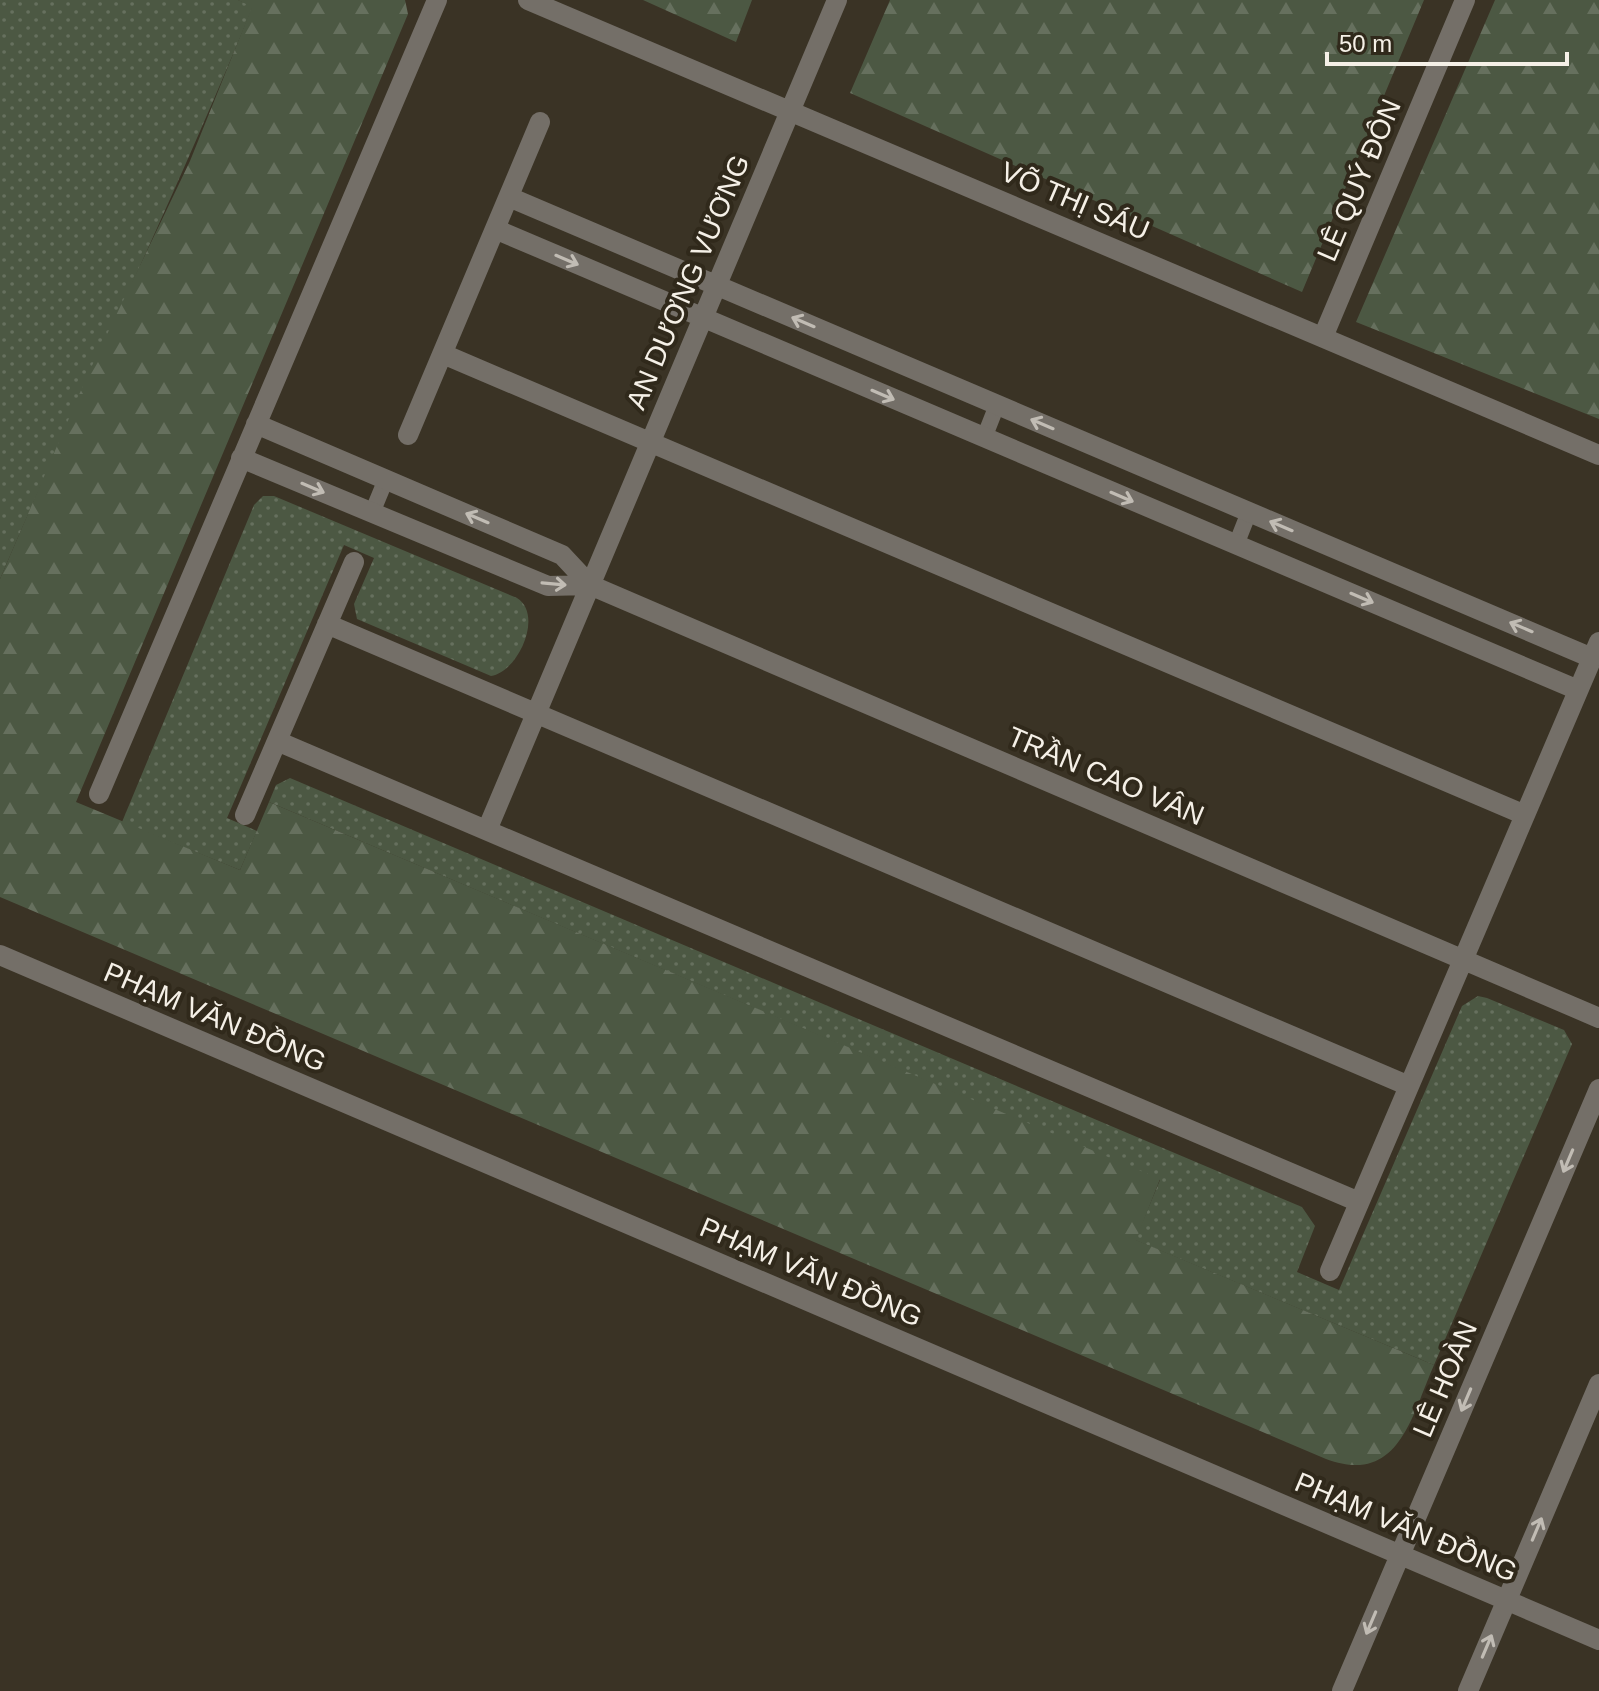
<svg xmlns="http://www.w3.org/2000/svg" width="1599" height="1691" viewBox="0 0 1599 1691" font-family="Arial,sans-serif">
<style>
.grass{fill:url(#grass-dots)}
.forest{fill:url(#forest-firs)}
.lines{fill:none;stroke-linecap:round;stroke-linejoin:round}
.service{stroke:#746f68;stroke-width:16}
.minor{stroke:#746f68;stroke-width:20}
.tertiary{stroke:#746f68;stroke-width:20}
.oneway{stroke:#c1bcb4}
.labels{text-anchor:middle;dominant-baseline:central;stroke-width:8;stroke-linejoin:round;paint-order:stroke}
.street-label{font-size:28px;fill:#f5f0e7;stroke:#30291b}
</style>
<defs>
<pattern id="grass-dots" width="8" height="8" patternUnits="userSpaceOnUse" patternTransform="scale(2)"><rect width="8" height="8" fill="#4c5843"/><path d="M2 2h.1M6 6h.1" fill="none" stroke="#66705e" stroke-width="1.8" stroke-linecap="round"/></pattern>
<pattern id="forest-firs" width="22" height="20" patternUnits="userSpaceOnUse" patternTransform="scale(2)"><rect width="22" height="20" fill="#4c5843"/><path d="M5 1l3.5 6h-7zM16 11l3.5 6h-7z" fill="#66705e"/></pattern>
</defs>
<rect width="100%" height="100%" fill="#3a3325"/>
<path class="grass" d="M0 0H238L253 6C174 200 82 387 0 579Z
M263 496H274L517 598C544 615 518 672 491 676L357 619 354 604 374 558 344 545 227 818 257 831 240 870 122 822 254 505Z
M290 778 1302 1207 1315 1226 1297 1272 1339 1290 1462 1006 1478 996 1487 998 1564 1030 1572 1044 1434 1365 1135 1240 1160 1180 269 802 276 785Z"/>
<path class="forest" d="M238 0H405L408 14 76 802 240 870 269 802 1160 1179 1136 1240 1434 1365C1411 1417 1399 1486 1326 1459L0 897V579L88 374 190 161 252 7Z
M643 0H752L736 42Z
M890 0H1424L1302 292 850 93Z
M1495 0H1599V419L1356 322Z"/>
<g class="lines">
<path class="service" d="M984 438 997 405
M372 513 386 479
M1236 545 1249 512"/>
<path class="minor" d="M528 0 1599 455
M509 197 1592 658
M495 229 1578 690
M1323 337 1465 0
M443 354 1525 815
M256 424 562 555 590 585 1599 1018
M408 435 540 122
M241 458 548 586 590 585
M327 624 1409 1086
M277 741 1359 1202
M99 794 437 0
M245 815 354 562
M487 830 837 0
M1330 1271 1599 642"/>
<path class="tertiary" d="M0 955 1599 1640
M1342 1691 1599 1089
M1468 1691 1599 1384"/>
</g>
<defs><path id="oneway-shaft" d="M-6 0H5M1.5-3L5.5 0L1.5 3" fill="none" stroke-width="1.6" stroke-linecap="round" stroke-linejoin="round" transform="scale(2)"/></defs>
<g class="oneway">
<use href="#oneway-shaft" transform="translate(567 260) rotate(23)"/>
<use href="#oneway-shaft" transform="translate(803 322) rotate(-157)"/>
<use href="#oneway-shaft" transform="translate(883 395) rotate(23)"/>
<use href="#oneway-shaft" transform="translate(1042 424) rotate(-157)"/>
<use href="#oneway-shaft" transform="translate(313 488) rotate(23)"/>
<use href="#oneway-shaft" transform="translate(1122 497) rotate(23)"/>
<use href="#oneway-shaft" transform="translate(477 518) rotate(-157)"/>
<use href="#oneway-shaft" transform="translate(1281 526) rotate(-157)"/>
<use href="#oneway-shaft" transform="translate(554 584) rotate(5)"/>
<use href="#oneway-shaft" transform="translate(1362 598) rotate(23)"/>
<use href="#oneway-shaft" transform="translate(1521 627) rotate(-157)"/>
<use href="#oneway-shaft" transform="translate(1568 1161) rotate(113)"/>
<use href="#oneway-shaft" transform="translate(1466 1400) rotate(113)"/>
<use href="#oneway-shaft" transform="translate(1537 1529) rotate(-67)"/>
<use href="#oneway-shaft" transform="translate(1371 1623) rotate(113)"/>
<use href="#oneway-shaft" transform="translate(1487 1646) rotate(-67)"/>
</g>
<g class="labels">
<g class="street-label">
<text transform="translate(1359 180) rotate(-67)">LÊ QUÝ ĐÔN</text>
<text transform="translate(1075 201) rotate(23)">VÕ THỊ SÁU</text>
<text transform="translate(688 282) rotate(-67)">AN DƯƠNG VƯƠNG</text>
<text transform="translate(1106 776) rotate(23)">TRẦN CAO VÂN</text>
<text transform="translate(215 1017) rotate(23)">PHẠM VĂN ĐỒNG</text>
<text transform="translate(811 1272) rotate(23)">PHẠM VĂN ĐỒNG</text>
<text transform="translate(1445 1379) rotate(-67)">LÊ HOÀN</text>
<text transform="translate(1406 1527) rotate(23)">PHẠM VĂN ĐỒNG</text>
</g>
</g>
<path d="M1327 52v12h240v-12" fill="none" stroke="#f5f0e7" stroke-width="4"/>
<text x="1339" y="52" font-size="24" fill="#f5f0e7" stroke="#30291b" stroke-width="6" paint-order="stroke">50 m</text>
</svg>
